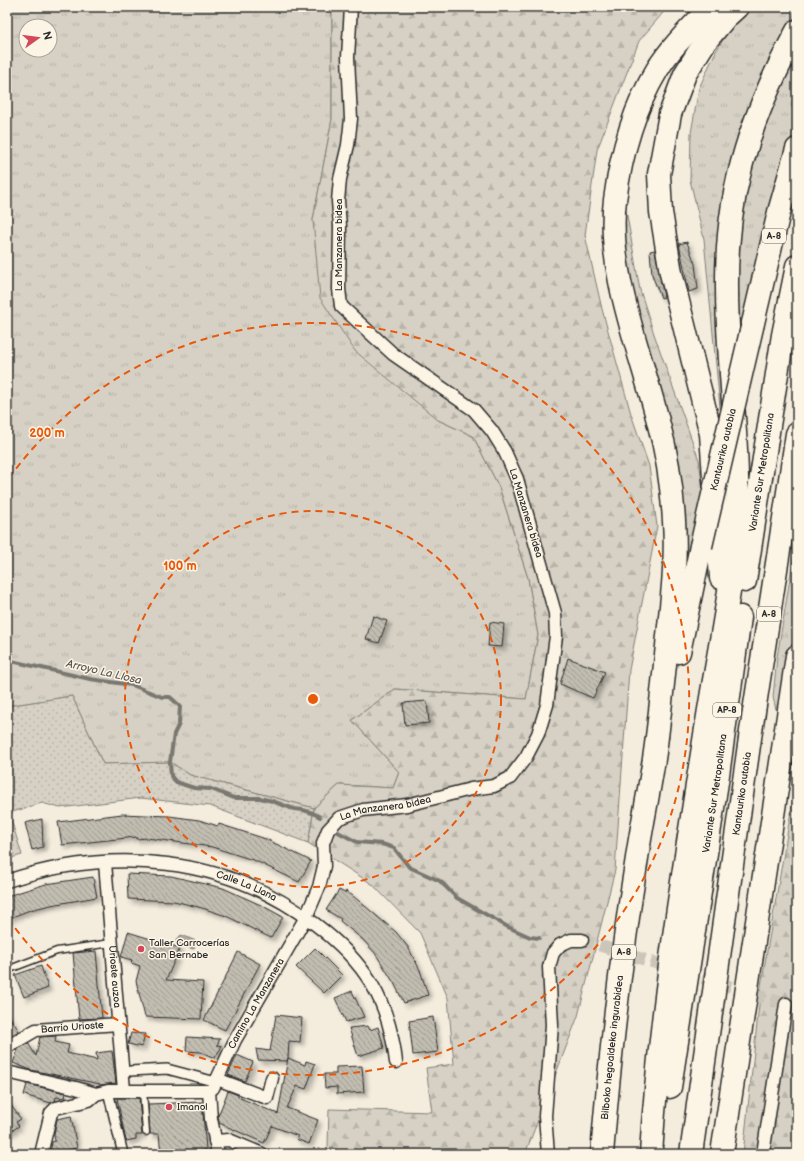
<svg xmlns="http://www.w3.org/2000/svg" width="804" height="1161" viewBox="0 0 804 1161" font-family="'Balsamiq Sans',sans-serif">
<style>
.grass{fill:url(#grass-tufts);stroke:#807e78;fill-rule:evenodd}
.forest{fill:url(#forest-firs);stroke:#807e78}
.garden{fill:url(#garden-dots);stroke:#807e78}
.water{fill:url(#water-ripples);stroke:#7a7771}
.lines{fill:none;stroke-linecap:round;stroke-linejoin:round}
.stream{stroke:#7a7771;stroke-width:4}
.building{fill:url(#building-back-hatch);stroke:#2b2b2b;filter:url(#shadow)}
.minor-tunnel{stroke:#ccc6ba;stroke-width:12;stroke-dasharray:12 6;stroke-linecap:butt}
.service-casing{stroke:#2b2b2b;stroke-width:9}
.pedestrian-casing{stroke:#2b2b2b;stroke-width:12}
.minor-casing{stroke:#2b2b2b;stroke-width:15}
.motorway-casing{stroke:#2b2b2b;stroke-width:25}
.service{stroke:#fcf5e5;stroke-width:6}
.pedestrian{stroke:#fcf5e5;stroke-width:9}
.minor{stroke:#fcf5e5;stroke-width:12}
.motorway{stroke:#fcf5e5;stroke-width:22}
.motorway-bridge-casing{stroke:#2b2b2b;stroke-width:25;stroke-linecap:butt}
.motorway-bridge{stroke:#fcf5e5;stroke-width:22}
.ring{fill:none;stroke:#e8590c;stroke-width:2;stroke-dasharray:7 5}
.poi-dot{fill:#d1495b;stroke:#fcf5e5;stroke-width:1.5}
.labels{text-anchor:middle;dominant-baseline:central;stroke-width:3;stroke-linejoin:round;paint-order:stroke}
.shield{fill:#fcf5e5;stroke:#6a6863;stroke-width:1}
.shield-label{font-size:9px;font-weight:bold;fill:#2b2b2b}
.street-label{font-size:10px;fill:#2b2b2b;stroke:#fcf5e5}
.poi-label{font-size:10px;fill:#2b2b2b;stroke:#fcf5e5;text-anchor:start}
.water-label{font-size:11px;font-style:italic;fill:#595754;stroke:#fcf5e5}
.centre{fill:#e8590c;stroke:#fcf5e5;stroke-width:2}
.ring-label{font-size:12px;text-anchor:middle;font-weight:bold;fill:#e8590c;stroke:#fcf5e5;stroke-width:3;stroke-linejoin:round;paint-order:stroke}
</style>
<defs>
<pattern id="grass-tufts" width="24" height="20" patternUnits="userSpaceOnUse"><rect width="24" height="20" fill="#d6d1c4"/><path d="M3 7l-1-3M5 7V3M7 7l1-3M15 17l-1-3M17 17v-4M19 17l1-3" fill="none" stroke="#b8b4a9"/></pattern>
<pattern id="forest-firs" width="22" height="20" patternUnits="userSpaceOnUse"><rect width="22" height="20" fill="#d6d1c4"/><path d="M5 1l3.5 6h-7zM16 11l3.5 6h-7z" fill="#b8b4a9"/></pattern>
<pattern id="garden-dots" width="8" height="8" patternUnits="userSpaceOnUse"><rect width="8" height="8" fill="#d6d1c4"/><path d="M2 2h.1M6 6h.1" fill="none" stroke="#b8b4a9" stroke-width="1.8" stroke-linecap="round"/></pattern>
<pattern id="water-ripples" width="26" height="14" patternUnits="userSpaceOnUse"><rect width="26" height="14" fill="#afaaa0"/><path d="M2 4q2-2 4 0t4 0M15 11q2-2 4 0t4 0" fill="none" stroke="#8f8b83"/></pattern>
<pattern id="building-back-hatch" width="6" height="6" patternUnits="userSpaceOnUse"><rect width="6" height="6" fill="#c2bdb1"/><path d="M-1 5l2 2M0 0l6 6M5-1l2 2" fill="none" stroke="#9e9a90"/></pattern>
<filter id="shadow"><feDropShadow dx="3.5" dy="3.5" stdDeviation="2" flood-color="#0004"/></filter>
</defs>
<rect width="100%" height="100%" fill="#f4edde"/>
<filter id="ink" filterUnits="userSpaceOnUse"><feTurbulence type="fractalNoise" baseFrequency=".025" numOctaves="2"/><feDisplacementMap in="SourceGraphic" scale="8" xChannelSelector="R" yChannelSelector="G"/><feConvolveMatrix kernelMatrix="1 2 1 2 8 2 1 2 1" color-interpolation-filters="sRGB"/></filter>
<g filter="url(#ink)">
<path class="grass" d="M7 7H332V119L313 220 438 420 473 436 499 487 528 578 538 635 526 699 395 689 352 720 399 772 393 788 339 785 314 808 190 775 170 762 103 764 72 696 7 706ZM26 26H50V50H26Z
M754 7H797V11L738 142 727 400 721 418 704 239 690 180 691 133 699 88 716 51 735 21Z
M797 49V85L791 105 797 117 754 277 740 344 735 258 743 196 757 139Z
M627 180 626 210 640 290 654 334 699 460 703 490 681 584 623 242Z
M797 536V713L776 710 773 697 777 657Z"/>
<path class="forest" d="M332 7H668L639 41 597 150 585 235 602 309 631 414 649 466 657 526 629 670 615 870 578 1016 525 1154H349L328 1146 329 1109 432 1112 426 1068 454 1064 448 998 420 933 372 884 308 843 314 808 339 785 393 788 399 772 352 720 395 689 526 699 538 635 528 578 499 487 473 436 438 420 355 351 320 298 313 220 332 119Z
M797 776V1154H743L761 986Z"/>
<path class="garden" d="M72 696 103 764 170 762 190 775 314 808 308 843 210 806 141 798 60 808 42 803 9 813 22 855 7 859V706Z"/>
<path class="water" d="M181 935 196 941 194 949 177 945 176 940Z"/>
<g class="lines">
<path class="stream" d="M7 660 90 679 132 685 162 697H170L180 706 179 724 174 734 170 762 171 776 176 782 194 788 211 789 234 798H260L272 801 294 809 303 810 313 813 320 817
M338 832 357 842 382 844 394 848 409 867 440 881 457 898 508 927 530 937 539 938"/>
</g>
<path class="building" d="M687 242 695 264 698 289 689 292 679 244Z
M655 250 664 297 661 298 652 275 650 251Z
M373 616 387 621 379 643 366 639Z
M490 622 504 624 502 647 488 646Z
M568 658 605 672 593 698 560 684Z
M427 701 429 723 405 725 403 703Z
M122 814 169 816 199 820 218 826 219 824 266 839 311 861 299 882 256 861 212 847 147 838 136 839V837L62 845 58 822Z
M42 819 43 847 32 850 25 823Z
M127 874 171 876 223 888 263 906 283 917 271 938 226 916 202 908 174 901 128 899Z
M93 877 97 897 51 905 30 910 7 919V896L46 884Z
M339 890 345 893 346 891 353 896 396 932 408 947 420 970 428 995 404 1003 394 983 375 953 362 939 340 921 341 919 326 910Z
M128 932 180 948 166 980 203 982 201 1019 145 1017 136 981 140 966 131 963 132 960 121 957Z
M315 948 342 975 324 993 296 967Z
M96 951 102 1018 79 1019 73 953Z
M238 952 260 964 225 1030 204 1020Z
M41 966 48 988 24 997 15 975Z
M352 991 364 1017 346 1022 335 998Z
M7 1013 19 1031 7 1038Z
M276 1015 302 1018 300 1042 289 1041 288 1058 305 1065 306 1061 315 1064 306 1089 297 1086 287 1108 318 1120 309 1144 296 1139 298 1136 272 1126 264 1143 219 1123 218 1116 228 1091 238 1095V1097L278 1114 288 1058 287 1061 258 1060 256 1049 270 1051Z
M433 1017 438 1052 413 1055 409 1021Z
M368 1026 370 1030 378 1027 384 1048 358 1056 349 1028Z
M131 1033 145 1034 142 1047 128 1044Z
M56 1036 55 1042 69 1045 67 1053 97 1060 96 1053 112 1051 116 1083 100 1085V1084L31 1070 13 1063 18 1049 28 1043 36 1056 40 1037Z
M187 1037 220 1039 217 1045 222 1046 215 1058 201 1052 186 1051Z
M237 1055 253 1062 245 1081 228 1075Z
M362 1066 364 1092 337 1094V1087L325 1088 324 1074H336V1067Z
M27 1084 66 1093 65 1098 56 1097 55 1101 51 1103 24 1095Z
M117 1098H139L142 1135H136V1139L126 1141Z
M7 1100 21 1119 16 1122 19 1126 7 1134Z
M202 1102 206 1149 204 1150V1154H161L159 1134H150L148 1104Z
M71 1116 77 1148 50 1154 52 1142 55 1141 54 1134 57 1119Z"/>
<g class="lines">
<path class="minor-tunnel" d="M582 940 786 1004"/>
<defs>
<path id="service" d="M7 970 57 951 111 943
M143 1091 146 1132"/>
<path id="pedestrian" d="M130 1071 167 1069 216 1082
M108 1091 123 1154"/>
<g id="minor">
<path id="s1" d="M105 863 124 1090"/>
<path id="s2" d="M7 881C112 846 226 856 315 924 364 961 389 999 396 1062"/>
<path id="s3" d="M7 1047 36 1030 118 1024"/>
<path d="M7 1072 76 1088 96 1094"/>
<path d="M217 1079 267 1098 272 1078"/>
<path id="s4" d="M209 1091 213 1088 235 1040 306 917 319 887 324 866 323 843 328 830 339 818 363 810 407 805 471 789 494 786 510 778 526 757 538 734 547 705 556 636 555 613 517 479 505 452 492 431 474 410 393 354 341 306 339 289 340 226 338 201 340 179 348 145 351 119 348 57 351 7"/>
<path d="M209 1091 211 1119 218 1154"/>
<path d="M215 1141 229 1140 262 1154"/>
<path d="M41 1154 51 1113 56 1108 89 1100 96 1094 108 1091H209"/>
<path d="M548 1154 545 1116 552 1025 549 967 553 953 560 945 571 940H582"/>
<path d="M763 1154 786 1004"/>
</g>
<g id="motorway">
<path d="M753 323 779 212 797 149"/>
<path d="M721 578 711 434 671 273 661 212 659 174 670 114 685 74 705 42 725 18 737 7"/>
<path id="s5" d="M745 581 783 335 797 266"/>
<path d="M679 652 701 546"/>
<path id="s6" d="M670 1087 717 782 740 617"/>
<path id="s7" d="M602 1154C610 1055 621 956 637 858 642 823 650 788 655 752 660 717 663 681 667 646 671 604 677 562 674 521 672 487 667 453 658 421 641 353 606 269 615 200 621 154 633 110 657 70 671 47 692 27 711 7"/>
<path d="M651 1154C660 1007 685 861 708 716 717 659 729 603 735 546 744 446 722 347 728 248 733 168 759 101 797 31"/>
<path id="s8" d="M691 1154 751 731 797 434"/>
<path d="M722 1154 797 656"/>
</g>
</defs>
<use href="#service" class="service-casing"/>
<use href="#pedestrian" class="pedestrian-casing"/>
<use href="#minor" class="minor-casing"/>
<use href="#motorway" class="motorway-casing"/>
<use href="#service" class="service"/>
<use href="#pedestrian" class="pedestrian"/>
<use href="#minor" class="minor"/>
<use href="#motorway" class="motorway"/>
<defs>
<g id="motorway-bridge">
<path id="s9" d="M701 546 753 323"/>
</g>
</defs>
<use href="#motorway-bridge" class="motorway-bridge-casing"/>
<use href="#motorway-bridge" class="motorway-bridge"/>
</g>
</g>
<g class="ring">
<circle cx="313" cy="699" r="188"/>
<path d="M9 478A376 376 0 1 1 9 920"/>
</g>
<g class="poi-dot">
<circle cx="141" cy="949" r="4"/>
<circle cx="169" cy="1107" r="4"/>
</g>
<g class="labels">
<g class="shield">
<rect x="762" y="229" width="24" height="14" rx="3"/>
<rect x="757" y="607" width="24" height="14" rx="3"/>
<rect x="713" y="703" width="28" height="14" rx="3"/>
<rect x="612" y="945" width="24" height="14" rx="3"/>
</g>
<g class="shield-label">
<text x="774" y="236">A-8</text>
<text x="769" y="614">A-8</text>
<text x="727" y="710">AP-8</text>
<text x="624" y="952">A-8</text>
</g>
<g class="street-label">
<text transform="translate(339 245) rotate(-90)">La Manzanera bidea</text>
<text stroke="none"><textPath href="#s9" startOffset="99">Kantauriko autobia</textPath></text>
<text stroke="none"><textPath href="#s5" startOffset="110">Variante Sur Metropolitana</textPath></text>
<text transform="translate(526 513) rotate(73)">La Manzanera bidea</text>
<text stroke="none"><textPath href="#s6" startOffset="297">Variante Sur Metropolitana</textPath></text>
<text stroke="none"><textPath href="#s8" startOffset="364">Kantauriko autobia</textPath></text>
<text stroke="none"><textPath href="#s4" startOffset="355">La Manzanera bidea</textPath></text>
<text stroke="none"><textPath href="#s2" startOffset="245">Calle La Llana</textPath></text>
<text stroke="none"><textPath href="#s1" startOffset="114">Urioste auzoa</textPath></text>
<text stroke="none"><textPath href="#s4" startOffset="100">Camino La Manzanera</textPath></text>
<text stroke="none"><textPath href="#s3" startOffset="70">Barrio Urioste</textPath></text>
<text stroke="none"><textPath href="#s7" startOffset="107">Bilboko hegoaldeko ingurabidea</textPath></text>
</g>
<g class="poi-label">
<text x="149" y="943">Taller Carrocerías<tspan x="149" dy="12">San Bernabe</tspan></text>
<text x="177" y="1107">Imanol</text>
</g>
<g class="water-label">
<text transform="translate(104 672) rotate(13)">Arroyo La Llosa</text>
</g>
</g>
<circle cx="313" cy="699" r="6" class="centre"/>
<g class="ring-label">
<text x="47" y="437">200 m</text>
<text x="180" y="570">100 m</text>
</g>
<rect width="804" height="1161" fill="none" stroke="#fcf5e5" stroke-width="24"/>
<rect x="12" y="12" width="780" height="1137" fill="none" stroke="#2b2b2b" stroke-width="1.5" filter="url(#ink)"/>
<g transform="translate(38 38) rotate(76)"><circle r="19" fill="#fcf5e5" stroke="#a8a49b"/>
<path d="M0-3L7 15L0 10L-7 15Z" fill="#d1495b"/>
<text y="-6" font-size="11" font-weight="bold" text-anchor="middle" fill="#2b2b2b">N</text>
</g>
</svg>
